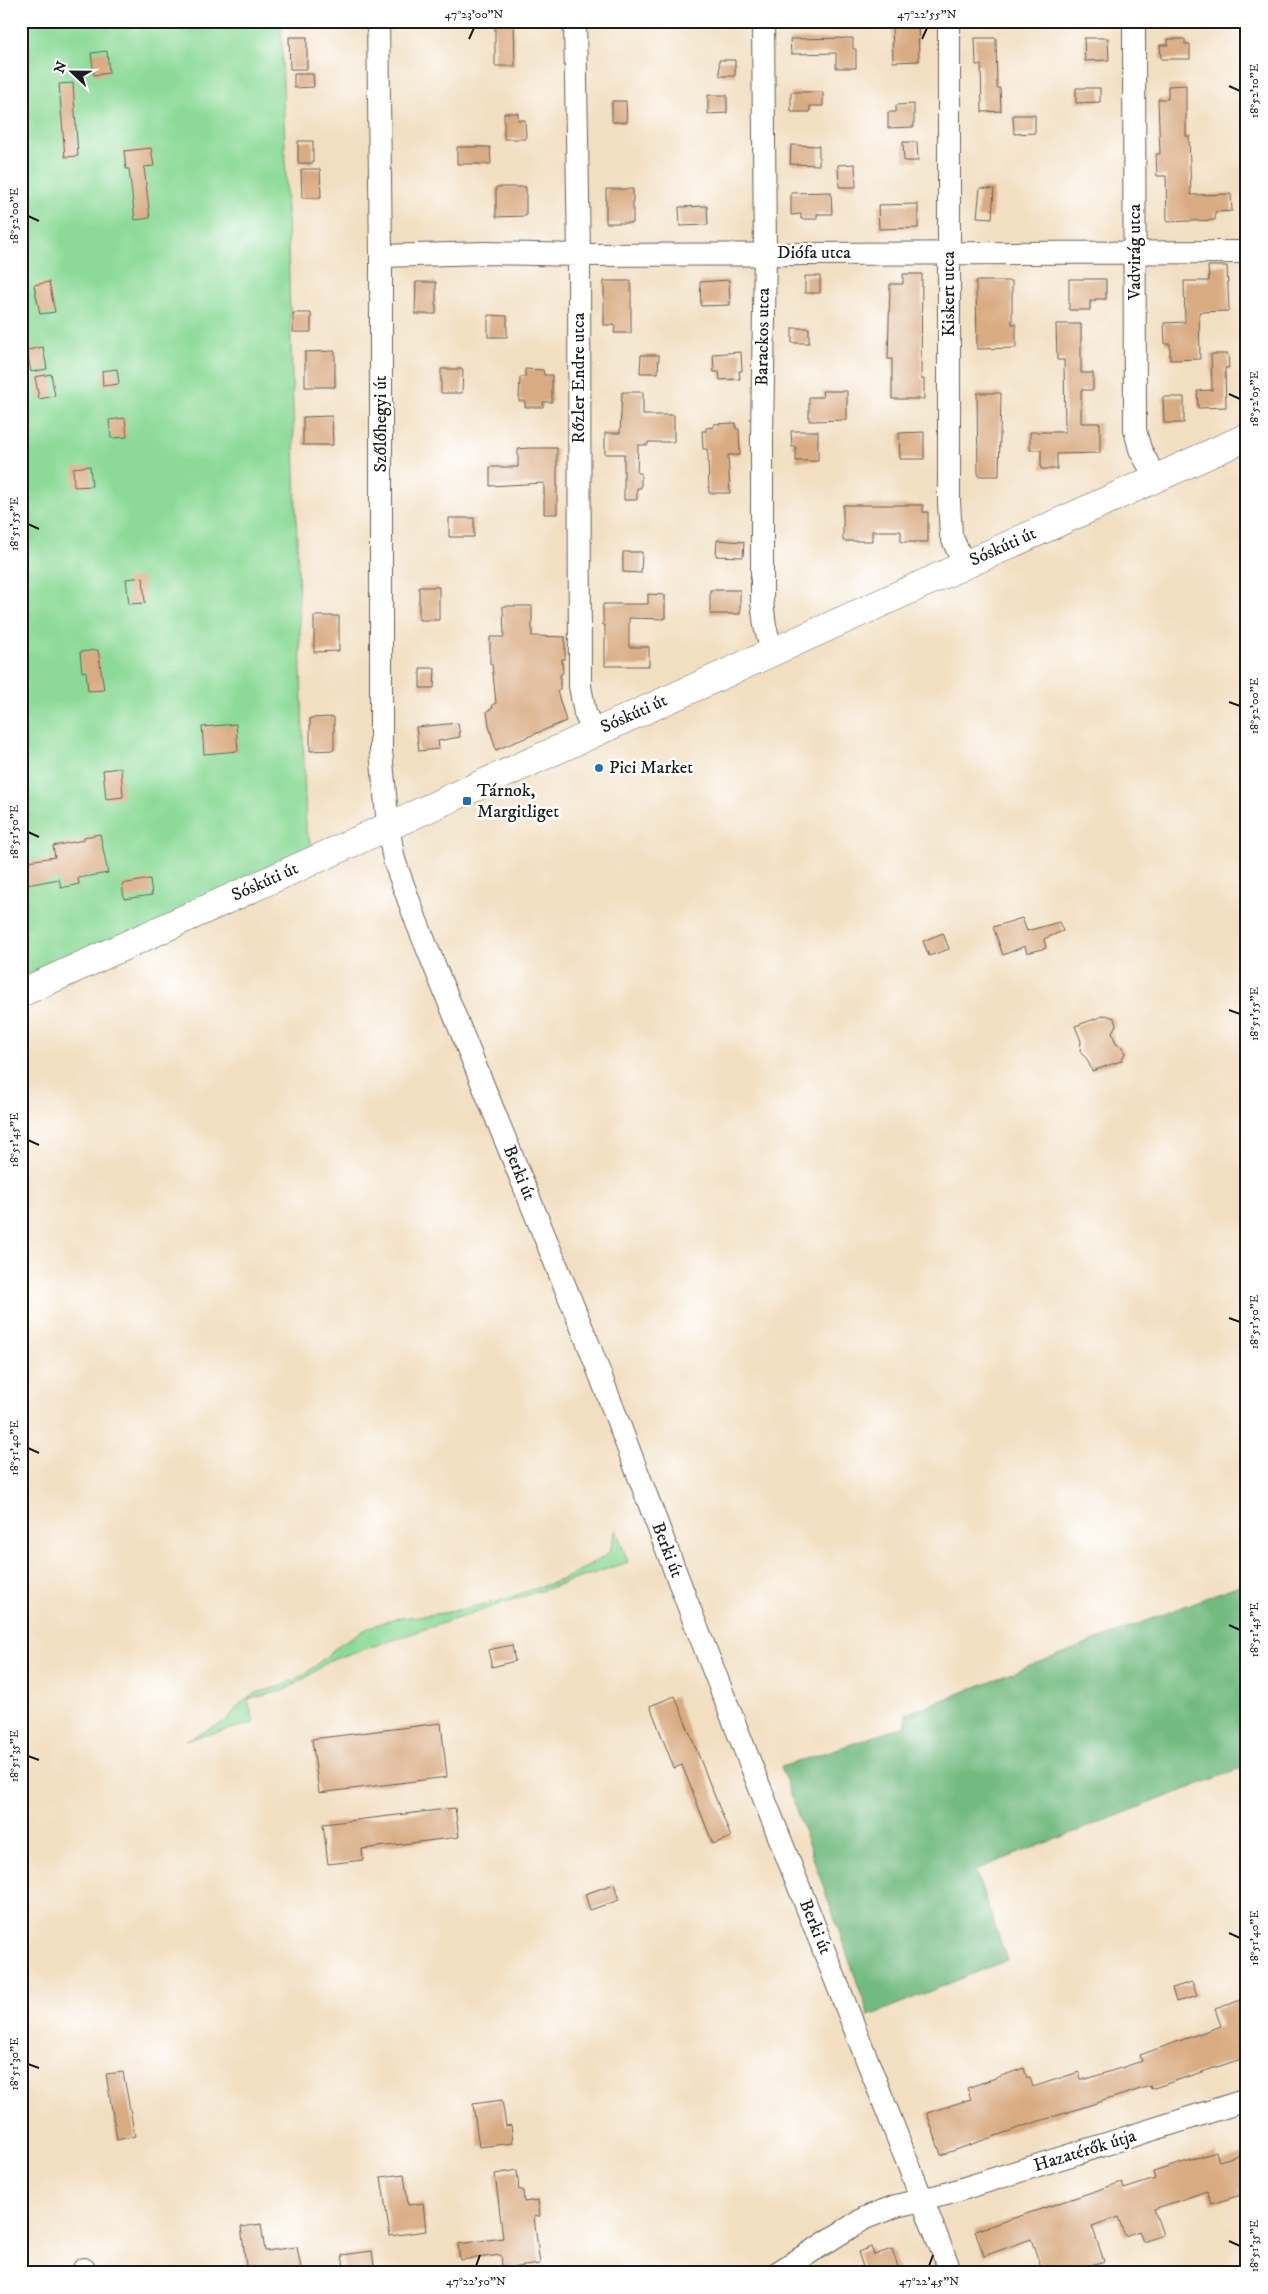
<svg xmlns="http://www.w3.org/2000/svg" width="1268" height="2294" viewBox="0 0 1268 2294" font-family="'IM FELL DW Pica',serif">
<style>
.green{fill:#8dda98;stroke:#547b5a}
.forest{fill:#72ba80;stroke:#476b4e}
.building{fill:#d9ab82}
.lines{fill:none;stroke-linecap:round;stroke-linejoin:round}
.minor-casing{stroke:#676056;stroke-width:24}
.major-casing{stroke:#676056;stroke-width:29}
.minor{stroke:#fff;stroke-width:22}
.major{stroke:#fff;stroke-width:28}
.ticks{fill:none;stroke:#1c1c1c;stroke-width:2}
.poi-dot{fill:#1f6fb2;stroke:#fff;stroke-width:2}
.labels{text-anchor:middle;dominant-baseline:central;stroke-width:5;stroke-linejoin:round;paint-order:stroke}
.street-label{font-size:18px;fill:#1c1c1c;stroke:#fff}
.poi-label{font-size:18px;fill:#1c1c1c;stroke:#fff;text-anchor:start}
.neatline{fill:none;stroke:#1c1c1c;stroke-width:2}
.ticks-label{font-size:12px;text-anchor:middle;fill:#1c1c1c}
</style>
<rect width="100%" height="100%" fill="#fff"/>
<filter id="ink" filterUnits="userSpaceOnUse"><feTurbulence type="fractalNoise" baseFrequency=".02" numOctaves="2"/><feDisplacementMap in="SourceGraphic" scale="10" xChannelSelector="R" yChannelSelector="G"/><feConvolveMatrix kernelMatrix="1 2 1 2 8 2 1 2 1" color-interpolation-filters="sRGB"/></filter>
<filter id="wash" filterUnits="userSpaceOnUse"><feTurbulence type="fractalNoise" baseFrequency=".0096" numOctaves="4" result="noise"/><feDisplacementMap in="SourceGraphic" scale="20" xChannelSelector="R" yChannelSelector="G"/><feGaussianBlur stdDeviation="1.12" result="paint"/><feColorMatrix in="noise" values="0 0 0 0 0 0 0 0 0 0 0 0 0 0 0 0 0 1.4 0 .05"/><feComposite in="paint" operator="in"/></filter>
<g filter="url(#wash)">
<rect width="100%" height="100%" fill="#f2dfc2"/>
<path class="green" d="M21 21H281L306 831 320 866 21 1002Z
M616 1529 628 1562 328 1661C299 1685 284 1692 248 1699L254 1723 186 1740 225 1722 240 1704 256 1693 282 1686 307 1673 340 1644 370 1627 393 1619 444 1613 495 1602 564 1579 602 1558 610 1551Z"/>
<path class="forest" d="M1247 1582V1766L975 1870 1007 1960 869 2016 781 1767 906 1726V1714Z"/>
<g id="blocks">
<path class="building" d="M495 21H514L515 66H495Z
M892 21H918L919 61 893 62Z
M289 37H307V69H290Z
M853 38V49H856V68H836V53L791 54 790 39Z
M975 38H996L997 88H1000L1001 111 982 112 981 65H976Z
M1084 38H1108L1109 60 1085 61Z
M1168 39H1185V44H1190V59H1161L1160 45H1168Z
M107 51 109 73 94 75 91 53Z
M719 60H735V76H720Z
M294 74H313L314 87 294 88Z
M73 83 78 156 65 157 59 84Z
M1186 85V136H1189L1191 195 1231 194 1232 211 1215 212V220L1167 222 1166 176H1157L1156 154H1160L1158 99H1168V86Z
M1076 88H1100V102L1076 103Z
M791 92H823V106H810V112H791Z
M708 95H727V113L708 114Z
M612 101H626L627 122H612Z
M914 104V127L888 128V112H896V105Z
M504 113H518V120H525L526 139H504Z
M1013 115H1035V133L1014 134Z
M298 141H313V163H298Z
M903 142H917L918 161H904Z
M791 145 819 146V165L790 164Z
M457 147H490L491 164H457Z
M151 148 154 166 144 167 150 218 135 220 129 169H126L124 151Z
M855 164 856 187H839L838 165Z
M301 169H320L321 198H302Z
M496 187H526V216L496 217Z
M980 188 994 189 992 218 977 217Z
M606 189H633V223H606Z
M831 192 832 214H817V219H801V214L791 215V193Z
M918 204V228L879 229 878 205Z
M707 206 708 225 680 226 679 207Z
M1208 266H1227L1229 311 1199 312 1200 359 1170 360V344H1165L1164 323 1185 322 1184 281H1209Z
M903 274H922L921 379H924V399H892V359H888L890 284H903Z
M805 276H820V293H805Z
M1069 279H1106V299H1095V301H1090V310H1069Z
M729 280 730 305 701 306 700 282Z
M604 281H631V333H614L615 325H604Z
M976 281H1012V324H1016V348L977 349Z
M49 282 55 312 40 314 34 285Z
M416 282H436V314H415Z
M293 313H311V332H293Z
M488 315 507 316V337H488Z
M1056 324H1081V373H1093V390H1081V423H1100V453L1057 454V469H1041V450H1030V432H1065L1064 360H1057Z
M792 328H809V343H792Z
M43 347 47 369 31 372 27 350Z
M335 351V387H305V352Z
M741 352 742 371H739L740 379 720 380 719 372H714L713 354Z
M1211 354H1228L1229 368H1225L1226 407 1198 408 1197 391 1212 390Z
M641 355H659L658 373H640Z
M117 369 119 384 103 386 102 371Z
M441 369H463L462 393H441Z
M525 369 543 370 544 375H552V402H543V407H525V401H519L520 377H525Z
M51 374 55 396 39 399 35 377Z
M822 391H847V420L809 421V397H823Z
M622 392H643V415H674V442H648V445H638L637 473H641V488H637V500H624V454H605V433H620Z
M977 393H1001L999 476H978Z
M1163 397H1184V423H1164Z
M332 416 333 445H303V417Z
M125 418 127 437 111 438 109 420Z
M736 423V429H739L740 455H728L730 493H709L708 456 707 449H703L702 431H706V428L714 427V424Z
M791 431H818V461H796V447H792Z
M924 432V459H900L899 433Z
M529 448H557V514H544V483L490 486V467H518V449Z
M90 466 92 486 74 487 73 468Z
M843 505H923V512H928V542H901V531H872V541H843Z
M449 518H474V537H449Z
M717 540 744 542 743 557 716 556Z
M623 552H642L641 573 623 572Z
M143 577 145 603 129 604 126 579Z
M419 587H439V620H419Z
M710 590H740V614H710Z
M648 594 665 595V619L629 618V647H649V666H605V625H603V604H648Z
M503 606H532V636L565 637V659H562L563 673 560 675V689L557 691 566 721 496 750 489 726 487 711 493 708 492 705 496 703 492 664H490V637H504Z
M314 616H339V651L314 652Z
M98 650 104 690 88 691 86 671 82 672 80 652Z
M420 668H435L434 688H420Z
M334 717V750L310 751V718Z
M458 723 460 737 438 741 439 749 419 751 416 727Z
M236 724 238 751 204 754 202 727Z
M121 768 123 797 106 799 103 770Z
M100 834 108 873 78 878 79 884 61 888 59 879 21 886V862L55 857 53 846 84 840V837Z
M150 879 152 895 124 899 122 884Z
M1022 918 1027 931 1059 922 1063 931 1044 939 1046 948 1027 953 1025 946 1003 955 993 927Z
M943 933 949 949 929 956 923 941Z
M1106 1015 1114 1018 1116 1025 1112 1032 1116 1044 1122 1047 1125 1053 1121 1061 1092 1071 1087 1059 1080 1052 1081 1041 1075 1026Z
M512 1645 515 1661 492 1667 488 1650Z
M675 1696 731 1837 713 1844 682 1765 674 1768 650 1706Z
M441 1723 447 1777 319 1793 312 1739Z
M455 1808 459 1837 362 1849 363 1860 328 1864 323 1824Z
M614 1884 619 1900 590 1910 585 1894Z
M1192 1982 1197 1996 1176 2002 1172 1988Z
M1247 1998V2057L1151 2089 1150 2086 1024 2126 941 2155 927 2113 971 2099 967 2088 1024 2068 1027 2078 1030 2077 1033 2087 1079 2072 1081 2079H1087L1142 2061 1140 2055 1221 2026 1215 2009Z
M123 2072 135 2136 117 2140 106 2074Z
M502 2100 506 2126 511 2125 513 2143 479 2147 473 2104Z
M1216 2152 1219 2161 1247 2153V2188L1239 2189 1241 2195 1211 2204 1207 2191 1154 2209 1163 2235 1143 2242 1139 2231 1125 2236 1118 2217 1092 2226 1104 2261 1079 2269 1080 2273H1043L1031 2239 984 2256 975 2231 1122 2182 1124 2189 1155 2179 1153 2172Z
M517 2170 519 2190H523L524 2202 538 2200 540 2216 534 2217 540 2264 502 2269 501 2255 460 2260 458 2244 503 2238 495 2174Z
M404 2174 408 2205 423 2203 426 2231 390 2236 381 2177Z
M261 2224 265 2251 297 2247 302 2273H247L241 2227Z
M871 2247 874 2255 892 2249 900 2273H865L858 2252Z
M372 2251 375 2273H345L342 2255Z"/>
</g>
</g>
<g filter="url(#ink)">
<use href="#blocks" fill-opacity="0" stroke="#676056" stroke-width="1"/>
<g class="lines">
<defs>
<path id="minor" d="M378 21 381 256V751L388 826 394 860 417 923 588 1343 693 1618 951 2273
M575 21 579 255 580 686 585 713 594 733
M763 21 765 253 762 434V602L765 626 772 652
M949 21V502L951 535 964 565
M1134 21 1135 430 1140 449 1156 479
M381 256 485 253 579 255 1247 252
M84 2269 85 2273
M777 2273 865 2218 896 2206 946 2194 1247 2100"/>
<path id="major" d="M21 993 1247 437"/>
</defs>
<use href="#minor" class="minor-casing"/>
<use href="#major" class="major-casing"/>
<use href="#minor" class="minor"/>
<use href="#major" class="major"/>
</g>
</g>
<path class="ticks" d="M469 39 474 28M922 39 927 28M1229 86 1240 91M28 216 39 221M1229 394 1240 399M28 524 39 529M1229 702 1240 706M28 832 39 837M1229 1010 1240 1014M28 1140 39 1145M1229 1318 1240 1322M28 1448 39 1453M1229 1625 1240 1630M28 1756 39 1760M1229 1933 1240 1938M28 2064 39 2068M1229 2241 1240 2246M476 2266 480 2255M929 2266 933 2255"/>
<g class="poi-dot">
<circle cx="599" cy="768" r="5"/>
<rect x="462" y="796" width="10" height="10" rx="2.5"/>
</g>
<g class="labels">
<g class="street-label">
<text transform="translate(1135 252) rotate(-90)">Vadvirág utca</text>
<text x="814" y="253">Diófa utca</text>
<text transform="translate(949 294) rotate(-90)">Kiskert utca</text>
<text transform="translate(763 337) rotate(-89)">Barackos utca</text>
<text transform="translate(579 378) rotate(-90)">Rőzler Endre utca</text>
<text transform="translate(381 424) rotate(-90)">Szőlőhegyi út</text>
<text transform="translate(1003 547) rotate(-24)">Sóskúti út</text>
<text transform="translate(634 714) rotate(-24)">Sóskúti út</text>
<text transform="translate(265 882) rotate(-24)">Sóskúti út</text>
<text transform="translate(519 1173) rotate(68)">Berki út</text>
<text transform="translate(667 1550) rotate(69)">Berki út</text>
<text transform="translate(815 1927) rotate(68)">Berki út</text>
<text transform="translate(1085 2151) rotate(-17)">Hazatérők útja</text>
</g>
<g class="poi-label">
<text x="609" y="768">Pici Market</text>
<text x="477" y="791">Tárnok,<tspan x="477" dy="21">Margitliget</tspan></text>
</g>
</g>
<rect width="1268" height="2294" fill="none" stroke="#fff" stroke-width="55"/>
<g transform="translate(72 72) rotate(292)" stroke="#ffffff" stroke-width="4" paint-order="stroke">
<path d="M0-4L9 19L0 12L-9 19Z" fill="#1c1c1c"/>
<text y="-8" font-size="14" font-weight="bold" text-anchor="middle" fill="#1c1c1c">N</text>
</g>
<rect x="28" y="28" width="1212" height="2238" class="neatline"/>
<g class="ticks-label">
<text x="474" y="18">47°23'00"N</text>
<text x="927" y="18">47°22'55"N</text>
<text transform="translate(1254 91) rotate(-90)" y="4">18°52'10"E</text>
<text transform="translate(14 216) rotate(-90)" y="4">18°52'00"E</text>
<text transform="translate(1254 399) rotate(-90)" y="4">18°52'05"E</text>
<text transform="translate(14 524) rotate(-90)" y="4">18°51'55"E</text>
<text transform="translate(1254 706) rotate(-90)" y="4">18°52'00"E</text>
<text transform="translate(14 832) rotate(-90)" y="4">18°51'50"E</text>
<text transform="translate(1254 1014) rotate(-90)" y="4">18°51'55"E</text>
<text transform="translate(14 1140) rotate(-90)" y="4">18°51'45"E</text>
<text transform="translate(1254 1322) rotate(-90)" y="4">18°51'50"E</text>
<text transform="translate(14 1448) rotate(-90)" y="4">18°51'40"E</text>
<text transform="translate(1254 1630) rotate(-90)" y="4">18°51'45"E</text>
<text transform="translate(14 1756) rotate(-90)" y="4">18°51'35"E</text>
<text transform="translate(1254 1938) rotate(-90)" y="4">18°51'40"E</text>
<text transform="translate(14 2064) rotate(-90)" y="4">18°51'30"E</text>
<text transform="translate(1254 2246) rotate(-90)" y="4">18°51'35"E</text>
<text x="476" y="2285">47°22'50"N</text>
<text x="929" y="2285">47°22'45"N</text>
</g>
</svg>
